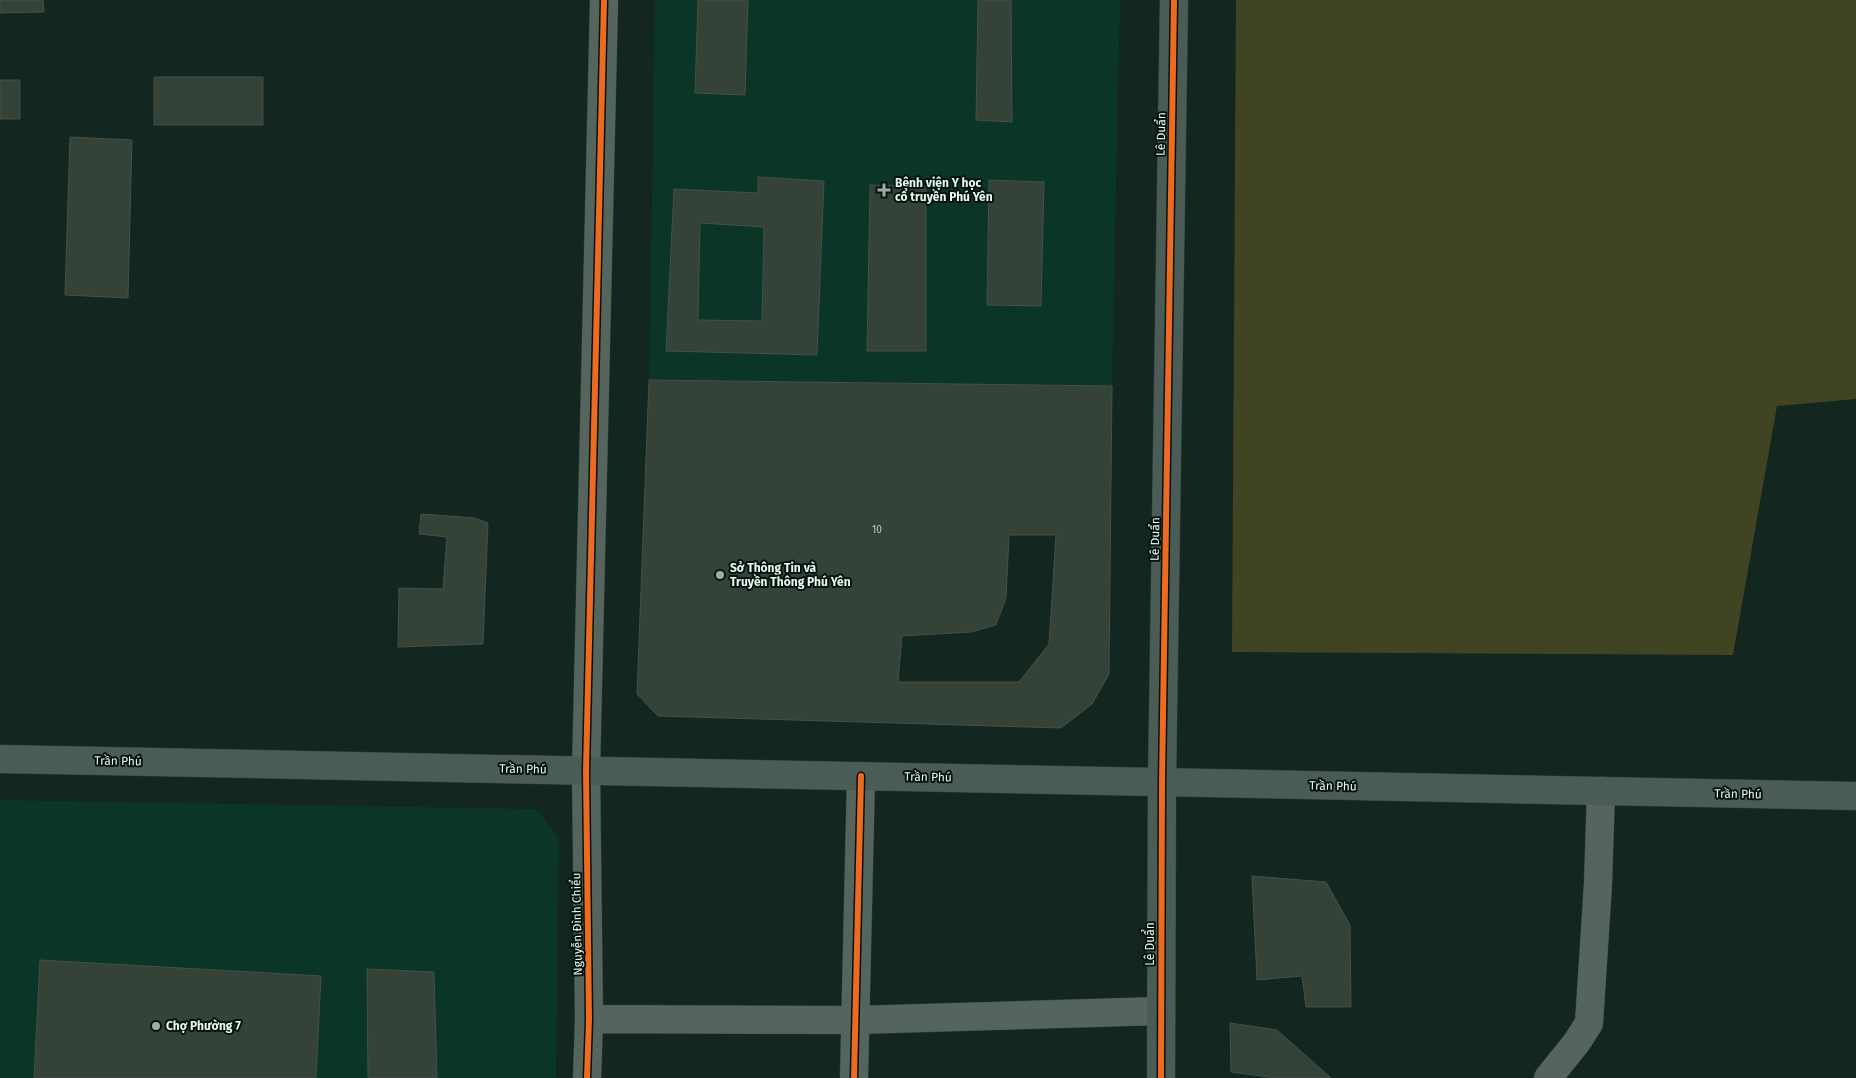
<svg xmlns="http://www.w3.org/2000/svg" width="1856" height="1078" viewBox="0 0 1856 1078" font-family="'Fira Sans',sans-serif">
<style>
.built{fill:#0a3527}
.green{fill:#414422}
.building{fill:#354238;stroke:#445148;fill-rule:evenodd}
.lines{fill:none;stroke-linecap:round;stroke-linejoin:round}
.street-casing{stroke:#33413c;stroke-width:29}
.secondary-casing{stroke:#33413c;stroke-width:29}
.street{stroke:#56645e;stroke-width:28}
.secondary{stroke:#4b5c56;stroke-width:28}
.cycleway-casing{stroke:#06130e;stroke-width:9}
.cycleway{stroke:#ed6a23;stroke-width:6}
.poi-dot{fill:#9caea7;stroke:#06130e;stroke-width:2}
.labels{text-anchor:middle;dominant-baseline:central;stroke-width:4;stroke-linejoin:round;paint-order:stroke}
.number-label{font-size:10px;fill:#bacac2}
.street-label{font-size:12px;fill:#e6f8f0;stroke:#06130e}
.poi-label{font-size:12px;font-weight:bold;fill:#e6f8f0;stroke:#06130e;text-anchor:start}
</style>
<rect width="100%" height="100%" fill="#13261f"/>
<path class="built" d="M655 0H1120L1112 386 649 380Z
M0 800 537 809 559 838 556 1078H0Z"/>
<path class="green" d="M1236 0H1856V399L1777 406 1733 655 1232 652Z"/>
<path class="building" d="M0 0H43L44 12 0 13Z
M698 0H748L745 95 695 93Z
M978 0H1011L1012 122 976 120Z
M154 77H263V125H154Z
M0 80H20V119H0Z
M70 137 132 140 128 298 65 295Z
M758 177 824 181 817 355 666 351 674 189 758 193ZM700 223 764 227 762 321 698 320Z
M989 180 1044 182 1041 306 987 305Z
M870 185 926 186V351H867Z
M649 380 1112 386 1109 674 1092 704 1061 728 658 716 637 694Z
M421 514 475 518 488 523 483 644 398 647 399 588 443 589 447 537 419 534Z
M1009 535H1056L1049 644 1019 682H898L902 636 971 632 996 625 1006 598Z
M1252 876 1326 882 1350 925 1351 1007H1306L1302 976 1257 980Z
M40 960 321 976 316 1078H34Z
M367 969 434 972 437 1078H368Z
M1230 1023 1277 1030 1331 1078H1276L1231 1072Z"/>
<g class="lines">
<defs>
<path id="street" d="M589 1019 856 1020 1161 1011
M587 1078 589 1019 586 771 604 0
M854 1078 861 776
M1548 1078 1577 1042 1589 1023 1598 884 1601 791"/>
<path id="secondary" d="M0 759 1856 796
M1161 1078 1162 782 1174 0"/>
</defs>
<use href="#street" class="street-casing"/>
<use href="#secondary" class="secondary-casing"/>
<use href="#street" class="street"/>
<use href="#secondary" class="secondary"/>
<defs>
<path id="cycleway" d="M587 1078 589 1019 586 771 604 0
M854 1078 861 776
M1161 1078 1162 782 1174 0"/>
</defs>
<use href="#cycleway" class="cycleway-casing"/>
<use href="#cycleway" class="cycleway"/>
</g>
<g class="poi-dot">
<path d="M881.5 182.5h5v5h5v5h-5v5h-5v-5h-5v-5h5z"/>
<circle cx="720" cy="575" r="5"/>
<circle cx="156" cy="1026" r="5"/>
</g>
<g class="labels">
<g class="number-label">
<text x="877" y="530">10</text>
</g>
<g class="street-label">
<text transform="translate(1161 134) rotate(-89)">Lê Duẩn</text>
<text transform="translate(1155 539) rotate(-89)">Lê Duẩn</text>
<text transform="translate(118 761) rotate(1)">Trần Phú</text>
<text transform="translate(523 769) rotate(1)">Trần Phú</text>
<text transform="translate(928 777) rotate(1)">Trần Phú</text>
<text transform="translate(1333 786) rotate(1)">Trần Phú</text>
<text transform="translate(1738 794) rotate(1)">Trần Phú</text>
<text transform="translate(577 924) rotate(-91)">Nguyễn Đình Chiểu</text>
<text transform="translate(1150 944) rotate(-90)">Lê Duẩn</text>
</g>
<g class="poi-label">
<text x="895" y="183">Bệnh viện Y học<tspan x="895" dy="14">cổ truyền Phú Yên</tspan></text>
<text x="730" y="568">Sở Thông Tin và<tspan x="730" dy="14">Truyền Thông Phú Yên</tspan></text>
<text x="166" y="1026">Chợ Phường 7</text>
</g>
</g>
</svg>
